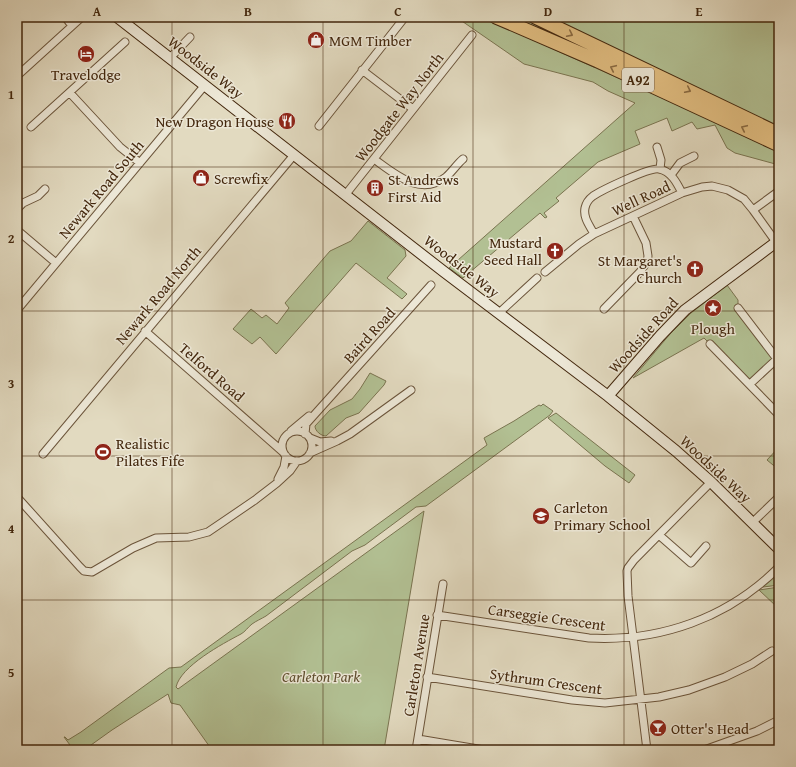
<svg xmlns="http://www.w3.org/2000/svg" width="796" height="767" viewBox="0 0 796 767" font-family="'Gentium Book Plus',serif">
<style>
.green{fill:#b2c093;stroke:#7a7450}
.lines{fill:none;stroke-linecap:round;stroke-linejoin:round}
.street-casing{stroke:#6b543a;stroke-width:9}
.secondary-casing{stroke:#43270d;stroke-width:12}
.highway-casing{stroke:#43270d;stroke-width:15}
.street{stroke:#ece7d6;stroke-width:7}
.secondary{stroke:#ece7d6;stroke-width:10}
.highway{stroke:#e1bd80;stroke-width:13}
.oneway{stroke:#8a6a41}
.grid{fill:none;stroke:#43270d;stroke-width:1;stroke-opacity:0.55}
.labels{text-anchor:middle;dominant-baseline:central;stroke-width:3;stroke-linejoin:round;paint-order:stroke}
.shield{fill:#ece7d6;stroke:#766149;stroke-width:1}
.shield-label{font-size:14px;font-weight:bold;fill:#43270d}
.poi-label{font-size:15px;fill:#43270d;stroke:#ece7d6;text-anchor:start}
.street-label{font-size:15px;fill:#43270d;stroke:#ece7d6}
.park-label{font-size:15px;font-style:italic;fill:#5f4d2e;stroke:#ece7d6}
.neatline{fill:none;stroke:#43270d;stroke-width:1.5}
.grid-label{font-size:13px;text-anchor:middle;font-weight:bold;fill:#43270d}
</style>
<rect width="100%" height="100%" fill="#e2dac0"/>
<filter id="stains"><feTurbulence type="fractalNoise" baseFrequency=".005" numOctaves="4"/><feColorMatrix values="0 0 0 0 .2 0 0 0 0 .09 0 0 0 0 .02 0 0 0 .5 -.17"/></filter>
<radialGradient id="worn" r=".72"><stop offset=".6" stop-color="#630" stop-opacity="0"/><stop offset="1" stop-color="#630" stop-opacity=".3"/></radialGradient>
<path class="green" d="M456 17H478L513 31 779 150V165L735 153 727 148 715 125 697 129 692 122 672 131 667 118 635 131 640 144 598 162 556 198 559 201 544 213 547 217 545 218 540 213 463 278 449 268 635 103 608 91 593 82 524 64Z
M503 17H520L579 46Z
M543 17H708L721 19 733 17H779V133Z
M368 221 405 250 406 256 387 278 407 294 402 299 356 263 276 354 260 337 252 344 233 329 251 309 262 318 266 315 277 324 289 308 285 303 330 251 351 241Z
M727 285 738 300V308L777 359 750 384 704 338 633 378 670 334 691 313Z
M370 373 386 381 384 385 359 413 346 418 326 436C321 436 315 431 315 426L330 410 352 399 360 389Z
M543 404 553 411 550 415 426 506 416 507 365 545 352 551 266 616C261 619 256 621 252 624 248 627 245 632 241 634 222 644 181 666 176 687L178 689 424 511 384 750H212L180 705 171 703 168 694 112 730 84 750H64L70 745 64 737H65L68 740 81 732 169 668 181 667 487 445 484 438 514 421 539 405 541 406Z
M556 413 635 475 629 483 605 466 548 418Z
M779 447V470L767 460Z
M779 573V585L763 587 777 574Z
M779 587V604L777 607 759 590Z"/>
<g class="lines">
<defs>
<path id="street" d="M66 18 72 26
M170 58 190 37
M362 70 413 109
M17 76 82 17
M70 93 120 147 140 163
M319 126 405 17
M31 127 125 42
M657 147 661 160 660 169
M374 159C395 174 420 197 446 177 452 172 457 164 463 159
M671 175 680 163 694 156
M346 194 472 35
M17 209 23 203 38 196 45 189
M753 210 779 191
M17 230 56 263
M594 234C590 226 583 218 585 208 586 203 589 199 593 196 602 190 650 167 659 169 671 171 677 183 682 193
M545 272 579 244 594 234 682 193 702 187 712 186 728 190 744 199 753 210 776 242
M738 308 777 359
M604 309 640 272 647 262 648 256 646 243 633 216
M17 310 205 85
M499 313 537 278
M145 331 283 452
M710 344 779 415
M750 384 779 357
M282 446a15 15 0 1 1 30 0a15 15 0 1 1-30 0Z
M291 431 309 416
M305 434 306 424 431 285
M310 438 320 442 331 441
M310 453 337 441 350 434 411 390
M43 454 294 155
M278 479 284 467 286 456
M17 497 80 567 84 571 92 572 133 548 156 538 189 537 208 532 255 500 277 483 290 471 297 461
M752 523 779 497
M659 535 691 563 706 546
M437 615 589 638C660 642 728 618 779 567
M427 677 572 700 605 703 659 697 689 690 725 677 752 664 772 651
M418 739 484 750
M416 750 443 584
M647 750 628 596 627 571 628 568 634 560 711 482
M704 750 757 731 779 720"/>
<path id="secondary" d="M117 17 443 271 608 396 676 451 711 482 779 549
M608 396 660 336 685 310 779 240"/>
<path id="highway" d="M496 17 598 61 779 145
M535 17 779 134"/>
</defs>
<use href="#street" class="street-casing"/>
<use href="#secondary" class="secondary-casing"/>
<use href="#highway" class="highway-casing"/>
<use href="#street" class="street"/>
<use href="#secondary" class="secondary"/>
<use href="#highway" class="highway"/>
</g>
<defs><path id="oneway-chevron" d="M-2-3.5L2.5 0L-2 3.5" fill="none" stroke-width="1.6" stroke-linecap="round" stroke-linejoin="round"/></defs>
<g class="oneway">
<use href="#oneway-chevron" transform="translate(570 34) rotate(26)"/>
<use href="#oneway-chevron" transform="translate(613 68) rotate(-155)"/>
<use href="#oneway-chevron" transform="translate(688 90) rotate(26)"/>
<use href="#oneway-chevron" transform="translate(744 128) rotate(-155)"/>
</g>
<path class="grid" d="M172 17V750M323 17V750M473 17V750M624 17V750M17 167H779M17 311H779M17 456H779M17 600H779"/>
<defs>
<symbol id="shop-disc" viewBox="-11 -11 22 22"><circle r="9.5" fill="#8f2418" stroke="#ece7d6"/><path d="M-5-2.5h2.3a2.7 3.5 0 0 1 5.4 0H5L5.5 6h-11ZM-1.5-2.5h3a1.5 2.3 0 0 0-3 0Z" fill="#fff"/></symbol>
<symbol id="hotel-disc" viewBox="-11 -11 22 22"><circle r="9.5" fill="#8f2418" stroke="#ece7d6"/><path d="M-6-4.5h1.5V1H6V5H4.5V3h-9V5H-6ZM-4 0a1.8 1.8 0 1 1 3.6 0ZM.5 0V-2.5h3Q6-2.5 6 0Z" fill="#fff"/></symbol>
<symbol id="restaurant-disc" viewBox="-11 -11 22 22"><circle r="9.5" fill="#8f2418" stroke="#ece7d6"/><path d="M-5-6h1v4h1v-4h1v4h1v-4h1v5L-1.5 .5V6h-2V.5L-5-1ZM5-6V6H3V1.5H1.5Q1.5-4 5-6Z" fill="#fff"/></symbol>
<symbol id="building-disc" viewBox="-11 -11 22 22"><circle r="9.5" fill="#8f2418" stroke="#ece7d6"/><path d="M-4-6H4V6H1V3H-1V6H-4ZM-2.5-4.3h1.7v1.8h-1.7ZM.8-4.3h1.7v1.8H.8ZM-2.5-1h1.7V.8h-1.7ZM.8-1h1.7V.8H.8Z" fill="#fff"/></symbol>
<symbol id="church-disc" viewBox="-11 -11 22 22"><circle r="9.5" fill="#8f2418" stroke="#ece7d6"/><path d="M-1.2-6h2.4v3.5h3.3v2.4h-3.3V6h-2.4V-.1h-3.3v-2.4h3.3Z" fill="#fff"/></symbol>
<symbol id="sight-disc" viewBox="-11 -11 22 22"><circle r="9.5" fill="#8f2418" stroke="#ece7d6"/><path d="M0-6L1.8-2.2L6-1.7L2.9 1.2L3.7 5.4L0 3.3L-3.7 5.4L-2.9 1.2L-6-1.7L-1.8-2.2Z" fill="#fff"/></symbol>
<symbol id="stadium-disc" viewBox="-11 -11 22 22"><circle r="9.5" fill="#8f2418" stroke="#ece7d6"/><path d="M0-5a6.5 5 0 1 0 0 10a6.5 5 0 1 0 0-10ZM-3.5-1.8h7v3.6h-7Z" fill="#fff"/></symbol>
<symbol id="school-disc" viewBox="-11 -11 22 22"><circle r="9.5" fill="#8f2418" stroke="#ece7d6"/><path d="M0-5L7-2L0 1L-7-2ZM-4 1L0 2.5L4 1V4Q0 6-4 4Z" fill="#fff"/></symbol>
<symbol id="bar-disc" viewBox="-11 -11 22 22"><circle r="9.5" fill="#8f2418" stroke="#ece7d6"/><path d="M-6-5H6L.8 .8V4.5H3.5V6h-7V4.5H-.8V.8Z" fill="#fff"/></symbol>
</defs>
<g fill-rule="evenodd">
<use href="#shop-disc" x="306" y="30" width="20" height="20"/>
<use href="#hotel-disc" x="76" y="44" width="20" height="20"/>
<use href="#restaurant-disc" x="277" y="111" width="20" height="20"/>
<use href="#shop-disc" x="191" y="168" width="20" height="20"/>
<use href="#building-disc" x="365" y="178" width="20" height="20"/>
<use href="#church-disc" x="545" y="241" width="20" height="20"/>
<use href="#church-disc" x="685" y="259" width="20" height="20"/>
<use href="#sight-disc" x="703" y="298" width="20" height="20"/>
<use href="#stadium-disc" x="93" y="442" width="20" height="20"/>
<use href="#school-disc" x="531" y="506" width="20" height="20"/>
<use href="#bar-disc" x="648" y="718" width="20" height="20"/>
</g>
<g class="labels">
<rect class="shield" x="622" y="68" width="32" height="24" rx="3"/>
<g class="shield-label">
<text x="638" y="80">A92</text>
</g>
<g class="poi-label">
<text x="329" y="40">MGM Timber</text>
<text x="86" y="74" text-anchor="middle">Travelodge</text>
<text x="274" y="121" text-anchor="end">New Dragon House</text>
<text x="214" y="178">Screwfix</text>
<text x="388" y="179">St Andrews<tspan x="388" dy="17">First Aid</tspan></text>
<text x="542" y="242" text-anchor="end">Mustard<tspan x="542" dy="17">Seed Hall</tspan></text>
<text x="682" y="260" text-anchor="end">St Margaret's<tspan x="682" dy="17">Church</tspan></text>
<text x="713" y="328" text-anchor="middle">Plough</text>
<text x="116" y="443">Realistic<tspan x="116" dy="17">Pilates Fife</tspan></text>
<text x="554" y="507">Carleton<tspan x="554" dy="17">Primary School</tspan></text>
<text x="671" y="728">Otter's Head</text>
</g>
<g class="street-label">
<text transform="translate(206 67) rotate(38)">Woodside Way</text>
<text transform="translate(399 107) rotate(-52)">Woodgate Way North</text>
<text transform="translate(101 189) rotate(-50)">Newark Road South</text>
<text transform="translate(641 198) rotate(-25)">Well Road</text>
<text transform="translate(462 266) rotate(38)">Woodside Way</text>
<text transform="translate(158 295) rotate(-50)">Newark Road North</text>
<text transform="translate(369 335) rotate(-48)">Baird Road</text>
<text transform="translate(643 335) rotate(-48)">Woodside Road</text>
<text transform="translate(212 372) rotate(41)">Telford Road</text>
<text transform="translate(716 469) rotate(43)">Woodside Way</text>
<text transform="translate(547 617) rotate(8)">Carseggie Crescent</text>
<text transform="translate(416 665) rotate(-81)">Carleton Avenue</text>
<text transform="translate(546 681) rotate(8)">Sythrum Crescent</text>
</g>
<g class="park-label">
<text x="321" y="676">Carleton Park</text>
</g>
</g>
<rect width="796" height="767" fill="none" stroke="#e2dac0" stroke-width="44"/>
<rect x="22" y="22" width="752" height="723" class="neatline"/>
<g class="grid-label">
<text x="97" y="16">A</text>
<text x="248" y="16">B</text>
<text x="398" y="16">C</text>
<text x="548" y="16">D</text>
<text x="699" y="16">E</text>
<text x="11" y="99">1</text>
<text x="11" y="243">2</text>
<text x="11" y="388">3</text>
<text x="11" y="533">4</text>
<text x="11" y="677">5</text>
</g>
<rect width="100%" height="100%" filter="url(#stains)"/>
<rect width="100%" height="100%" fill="url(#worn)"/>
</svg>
